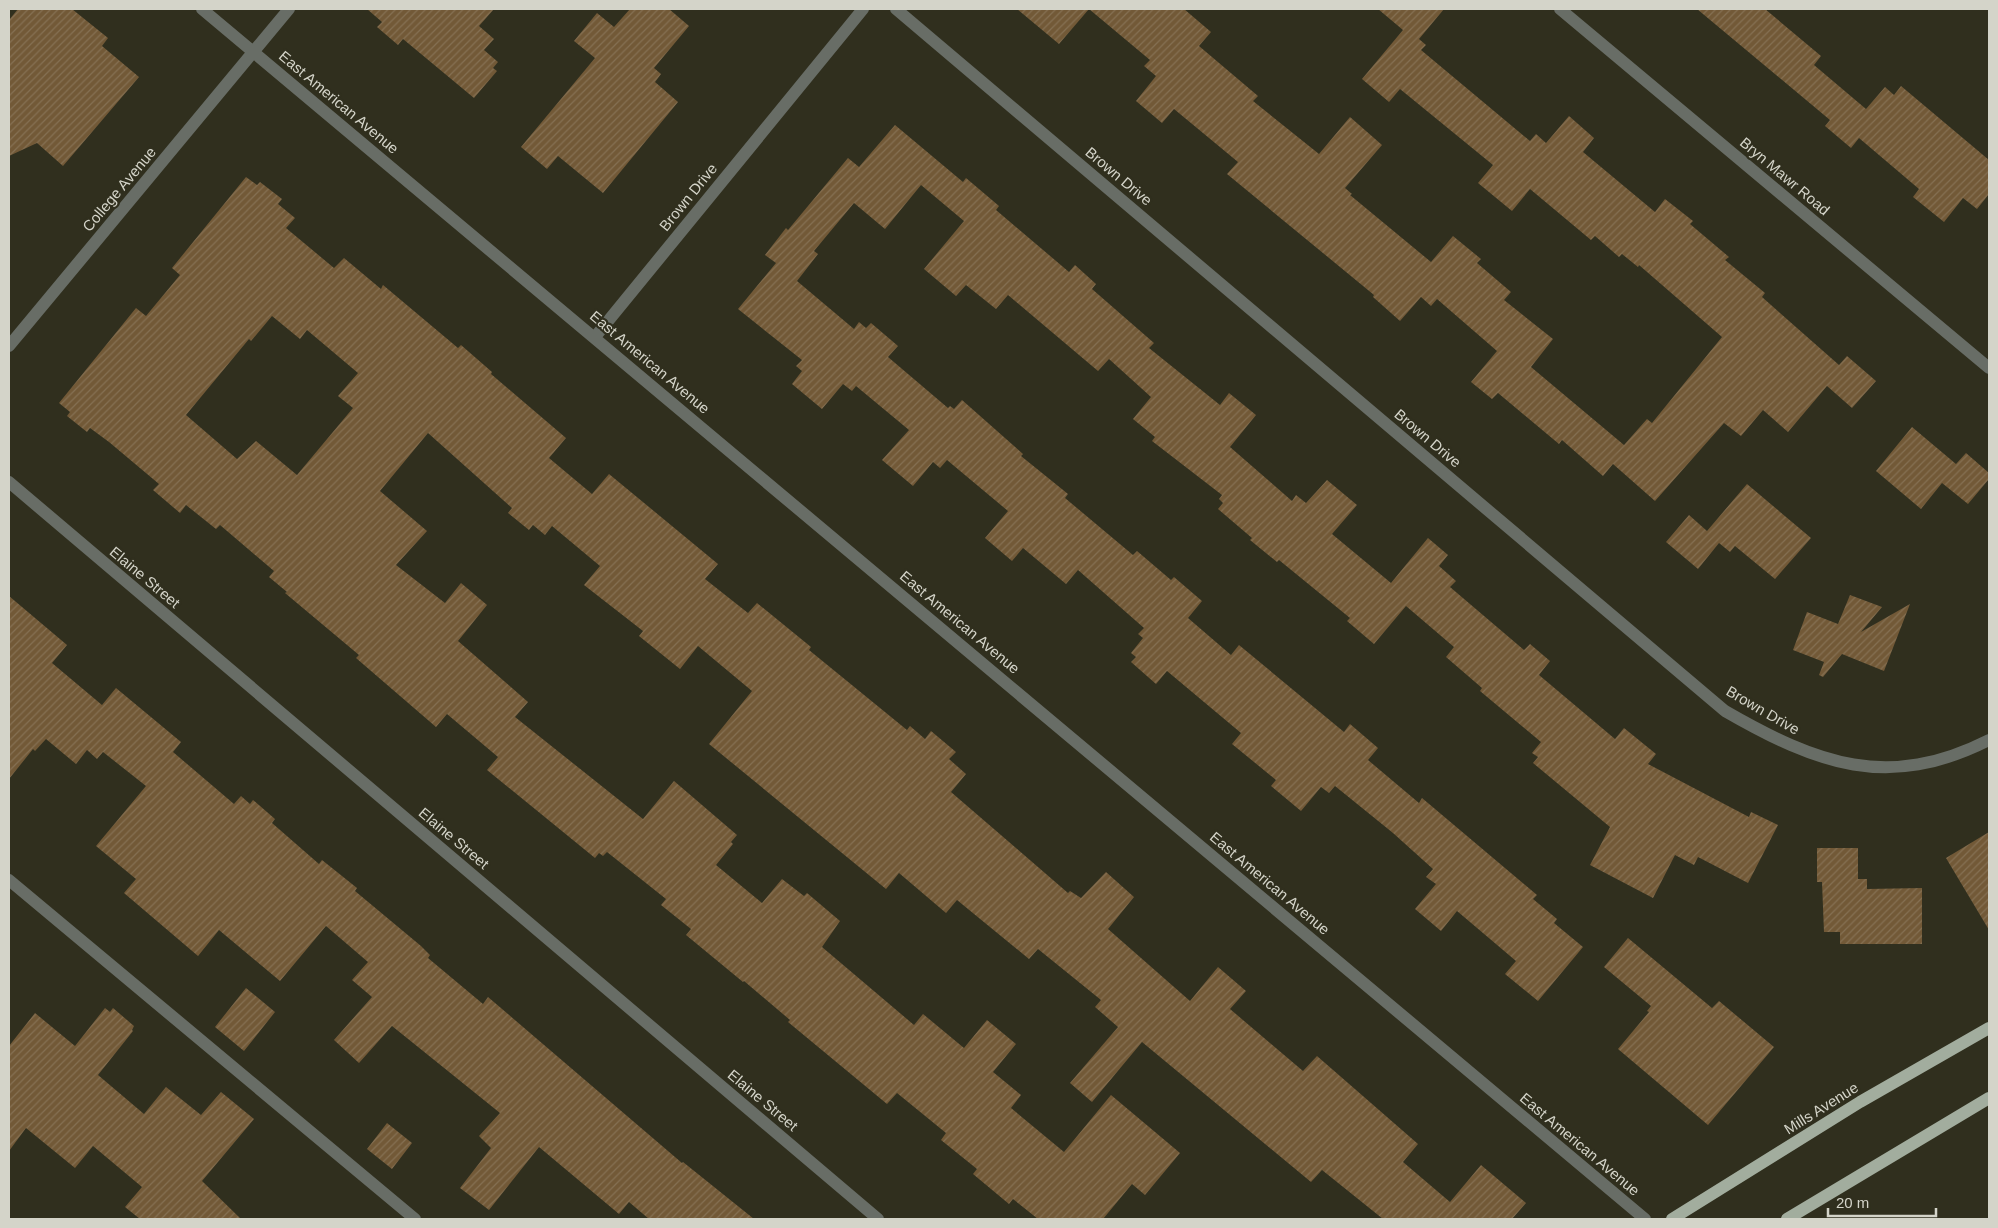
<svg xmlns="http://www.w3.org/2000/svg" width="1998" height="1228" viewBox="0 0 1998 1228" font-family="Helvetica,sans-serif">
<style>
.building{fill:url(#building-hatch);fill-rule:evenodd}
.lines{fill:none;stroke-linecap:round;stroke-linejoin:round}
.minor{stroke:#686d66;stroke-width:12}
.major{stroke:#a2ad9e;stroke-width:12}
.labels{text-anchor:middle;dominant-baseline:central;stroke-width:4.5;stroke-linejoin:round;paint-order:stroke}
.street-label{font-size:15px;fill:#d4d4c9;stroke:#302f1e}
</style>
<defs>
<pattern id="building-hatch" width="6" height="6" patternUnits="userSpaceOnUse" patternTransform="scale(1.25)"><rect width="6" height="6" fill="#725937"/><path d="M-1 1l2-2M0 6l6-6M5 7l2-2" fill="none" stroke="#857053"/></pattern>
</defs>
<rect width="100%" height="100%" fill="#302f1e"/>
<path class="building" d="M18 9H72L108 38 102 46 139 77 63 166 37 143 9 156V20Z
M367 9H494L479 26 494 39 484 50 498 62 493 68 497 71 474 98 403 39 398 45 377 27 382 22Z
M630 9H669L689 26 654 68 661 74 655 82 678 102 603 193 558 156 547 169 521 147 595 58 574 41 597 13 614 27Z
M1017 9H1089L1059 44Z
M1089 9H1184L1211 32 1199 46 1258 96 1253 101 1319 154 1350 117 1382 145 1345 188 1352 194 1350 195 1431 262 1453 236 1481 259 1477 263 1511 292 1504 300 1553 339 1531 367 1624 445 1647 419 1652 423 1722 337 1639 265 1638 267 1622 254 1619 257 1595 236 1591 240 1530 189 1512 211 1478 183 1493 165 1400 89 1389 102 1362 79 1403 30 1378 9H1444L1419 39 1426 45 1421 50 1530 141 1536 134 1546 143 1569 116 1594 138 1583 152 1655 212 1665 199 1693 221 1690 224 1729 257 1725 260 1765 293 1762 297 1839 365 1847 356 1876 381 1852 408 1827 386 1788 432 1763 410 1741 436 1724 423 1655 501 1613 464 1603 476 1562 440 1559 444 1498 393 1492 399 1471 382 1497 351 1437 299 1431 306 1421 297 1400 321 1373 297 1374 295 1227 174 1238 162 1174 109 1162 123 1136 101 1156 76 1144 66 1150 60Z
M1697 9H1765L1821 56 1814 65 1866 109 1885 87 1894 95 1901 86 1989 160V194L1977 209 1963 198 1944 222 1913 197 1919 189 1859 138 1851 148 1825 126 1830 120Z
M895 125 963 182 966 178 999 206 996 210 1069 272 1075 265 1096 284 1092 289 1154 343 1149 348 1220 405 1229 393 1256 415 1230 447 1292 501 1296 495 1306 503 1327 480 1357 505 1332 534 1391 583 1428 538 1448 555 1439 566 1456 581 1450 587 1524 650 1530 644 1550 661 1539 675 1615 739 1624 728 1656 754 1648 764 1749 817 1751 812 1778 825 1748 883 1698 857 1694 865 1675 855 1653 898 1590 865 1610 827 1533 763 1538 757 1532 753 1541 742 1480 691 1482 688 1446 657 1454 647 1406 606 1374 644 1347 621 1350 618 1279 560 1277 562 1250 540 1252 538 1218 509 1223 503 1219 499 1222 495 1152 441 1155 437 1133 419 1151 397 1109 359 1098 371 1008 295 996 309 966 285 956 296 924 269 964 221 921 185 885 229 854 203 814 251 818 254 797 281 854 329 859 322 866 328 871 323 898 346 888 357 948 408 950 406 954 409 962 400 1023 454 1021 456 1068 494 1065 498 1133 555 1137 551 1171 580 1174 577 1202 601 1188 618 1231 655 1239 645 1344 732 1350 724 1378 748 1368 760 1419 803 1422 798 1537 895 1533 899 1557 919 1554 923 1583 947 1538 1001 1505 974 1516 961 1457 911 1441 931 1415 909 1436 884 1426 877 1433 869 1393 833 1335 786 1329 793 1321 787 1301 811 1271 786 1276 780 1232 744 1241 733 1167 671 1156 684 1131 662 1136 657 1131 653 1143 638 1138 634 1144 628 1078 570 1066 584 1023 548 1012 561 985 538 1008 511 947 460 940 468 933 462 913 486 882 460 909 430 856 386 852 391 843 384 822 409 792 384 802 371 796 366 802 360 738 309 776 263 765 255 786 228 788 230 848 158 859 167Z
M246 177 257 185 260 182 282 199 278 204 295 218 286 228 334 268 344 258 381 289 383 285 458 348 461 345 492 372 491 374 566 438 549 458 592 494 609 474 718 564 705 579 748 613 757 603 811 647 809 650 907 730 910 726 925 739 931 731 956 752 949 759 966 774 951 792 1068 893 1070 891 1081 898 1106 872 1134 897 1108 929 1190 1001 1218 967 1246 991 1230 1009 1303 1071 1317 1056 1379 1110 1418 1144 1403 1162 1450 1202 1481 1165 1526 1203 1512 1219H1383L1322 1170 1311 1182 1142 1042 1092 1102 1070 1083 1118 1027 1095 1007 1101 1000 1038 949 1029 959 957 900 946 913 899 873 886 889 709 744 752 691 698 646 680 669 639 636 643 631 584 585 600 566 552 526 545 535 533 525 529 530 508 513 512 508 428 433 380 491 427 531 396 565 445 603 461 583 487 605 458 641 528 702 515 717 643 819 674 781 737 835 731 842 733 844 716 865 762 903 782 879 804 896 807 893 840 921 822 947 914 1025 923 1014 964 1048 987 1020 1016 1044 993 1072 1021 1095 1011 1108 1064 1152 1111 1095 1180 1153 1145 1195 1132 1184 1103 1219H1038L1013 1199 1009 1204 973 1174 977 1169 941 1140 946 1133 897 1093 887 1104 788 1022 790 1020 744 981 743 982 686 935 691 929 661 905 666 899 607 852 603 856 599 853 595 858 487 770 498 757 447 714 436 727 356 658 359 655 285 593 287 592 269 577 274 571 220 525 216 529 186 505 180 513 153 490 159 484 109 442 90 428 87 432 67 416 70 412 59 403 136 308 146 316 180 275 172 268ZM272 316 300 339 307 330 358 373 338 396 353 408 297 475 256 441 237 459 186 415 249 339 251 341Z
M1912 427 1956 464 1966 453 1989 473V479L1968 504 1942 483 1921 509 1876 471Z
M1747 484 1811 538 1775 579 1735 546 1730 552 1719 543 1698 569 1666 542 1689 515 1707 531Z
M1850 595 1882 607 1861 632 1910 604 1884 671 1842 654 1823 677 1819 675 1824 662 1793 650 1807 612 1838 624Z
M9 596 67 645 52 663 102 705 116 688 181 742 173 752 234 804 241 796 250 804 253 800 275 819 272 823 319 864 322 860 357 888 355 891 421 946 430 955 428 958 483 1004 488 997 682 1163 683 1162 754 1219H649L629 1202 619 1214 539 1147 489 1210 460 1188 491 1148 479 1136 500 1113 392 1026 359 1063 334 1040 372 997 352 980 368 962 326 926 280 981 219 930 198 956 124 893 136 879 96 846 146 786 103 752 97 759 87 750 76 764 46 739 35 751 33 749 9 779Z
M1989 832V930L1946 858Z
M1817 848H1858V879H1867V889L1922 888V944H1840V932H1824L1822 882H1817Z
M1628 938 1712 1008 1719 1001 1774 1047 1708 1125 1618 1049 1649 1012 1647 1011 1651 1006 1604 967Z
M246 988 275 1012 244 1051 215 1027Z
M105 1008 110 1012 113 1008 134 1026 132 1030 133 1031 98 1075 144 1114 166 1087 201 1115 221 1092 254 1119 202 1181 241 1219H140L125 1207 142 1187 93 1146 75 1168 26 1128 9 1151V1046L35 1013 75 1046Z
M387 1123 412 1143 392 1169 367 1149Z"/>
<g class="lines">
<path class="minor" d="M202 9 1645 1219
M896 9 1725 711C1817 764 1888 791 1989 740
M1560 9 1989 368
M595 337 863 9
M9 346 289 9
M9 482 878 1219
M9 880 415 1219"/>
<path class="major" d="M1672 1219 1860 1102 1989 1028
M1787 1219 1989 1098"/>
</g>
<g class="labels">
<g class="street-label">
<text transform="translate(339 102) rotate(40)">East American Avenue</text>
<text transform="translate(1119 176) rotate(40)">Brown Drive</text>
<text transform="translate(1785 176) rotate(40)">Bryn Mawr Road</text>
<text transform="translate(119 189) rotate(-50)">College Avenue</text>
<text transform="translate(688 197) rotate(-51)">Brown Drive</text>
<text transform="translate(650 362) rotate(40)">East American Avenue</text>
<text transform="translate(1428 438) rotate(40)">Brown Drive</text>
<text transform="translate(145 577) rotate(40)">Elaine Street</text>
<text transform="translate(960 622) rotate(40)">East American Avenue</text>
<text transform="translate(1763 710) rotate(30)">Brown Drive</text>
<text transform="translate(454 838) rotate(40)">Elaine Street</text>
<text transform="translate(1270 883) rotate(40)">East American Avenue</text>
<text transform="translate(763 1100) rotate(40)">Elaine Street</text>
<text transform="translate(1821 1108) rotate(-32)">Mills Avenue</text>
<text transform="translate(1580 1144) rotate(40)">East American Avenue</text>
</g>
</g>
<rect width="1998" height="1228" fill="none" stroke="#d4d4c9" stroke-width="20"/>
<path d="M1828 1208v8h108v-8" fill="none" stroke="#d4d4c9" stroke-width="2.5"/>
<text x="1836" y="1208" font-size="15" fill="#d4d4c9" stroke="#302f1e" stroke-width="4" paint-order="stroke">20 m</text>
</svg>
